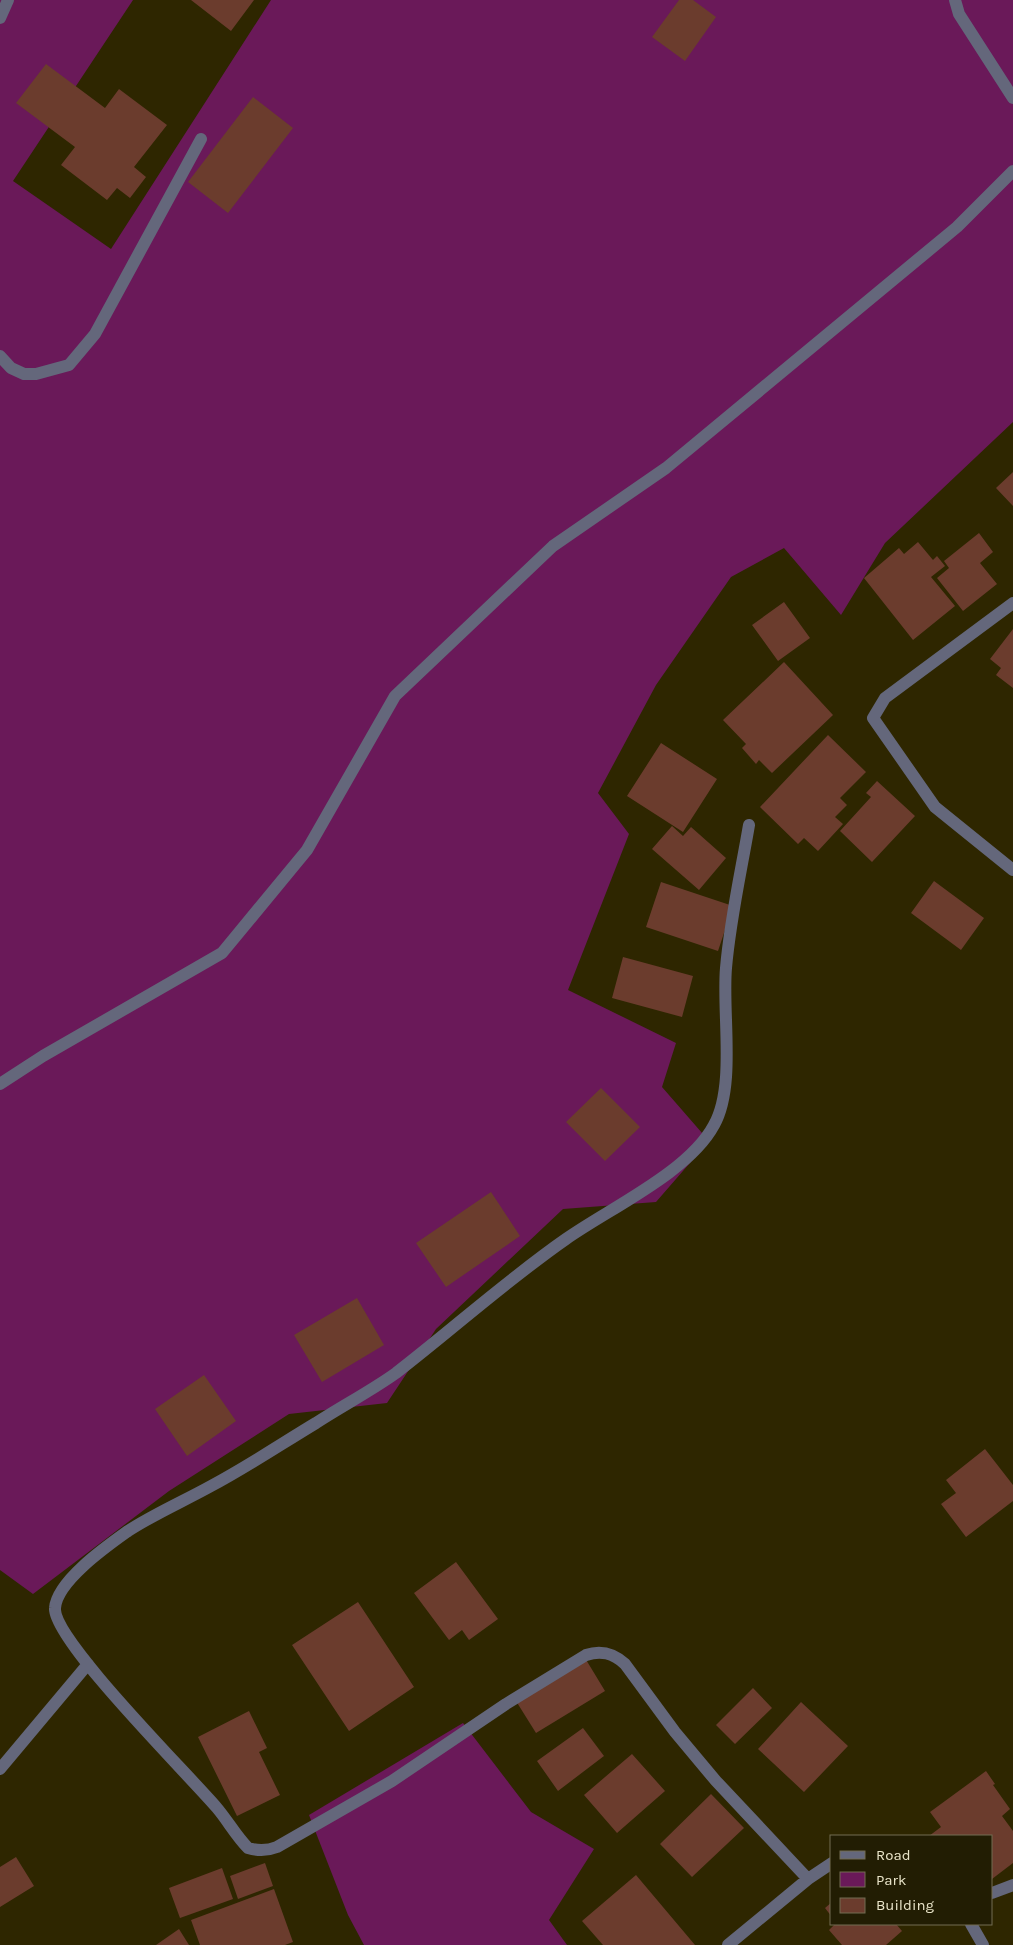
<svg xmlns="http://www.w3.org/2000/svg" width="1013" height="1945" viewBox="0 0 1013 1945" font-family="Karla,sans-serif">
<style>
.green{fill:#6a1959}
.building{fill:#6b3c2d}
.lines{fill:none;stroke-linecap:round;stroke-linejoin:round}
.minor{stroke:#64677b;stroke-width:12}
</style>
<rect width="100%" height="100%" fill="#2e2600"/>
<path class="green" d="M0 0H133L13 181 111 249 271 0H1013V422L885 543 841 615 784 548 731 577 656 685 598 793 629 834 568 990 676 1043 662 1087 709 1141 656 1202 563 1209 436 1329 387 1403 289 1414 169 1491 33 1594 0 1570Z
M463 1723 531 1812 594 1849 549 1920 567 1945H364L348 1915 309 1815Z"/>
<path class="building" d="M191 0H254L231 31Z
M679 0H693L716 17 685 61 652 37Z
M46 64 105 108 119 89 167 125 134 167 146 177 130 198 117 188 107 200 61 165 75 147 16 103Z
M253 97 293 128 228 213 188 182Z
M1013 472V506L996 488Z
M979 533 993 552 980 563 997 584 963 611 937 578 949 568 944 561Z
M918 542 933 560 937 556 945 566 931 577 955 606 913 640 864 578 899 548 904 554Z
M784 602 810 638 778 661 752 625Z
M1013 629V688L996 675 1001 668 990 659Z
M784 662 833 715 772 773 759 760 756 764 742 748 746 744 723 720Z
M828 735 866 772 840 798 847 805 835 817 843 824 818 851 804 838 798 844 760 807Z
M661 743 717 779 683 832 627 796Z
M877 781 915 816 872 862 840 831 871 797 866 793Z
M672 826 683 836 691 827 726 858 699 890 652 849Z
M934 881 984 918 961 950 911 913Z
M661 882 733 906 718 951 646 927Z
M623 957 693 976 682 1017 612 998Z
M601 1088 640 1127 605 1161 566 1122Z
M491 1192 520 1236 446 1287 416 1243Z
M357 1298 384 1345 322 1382 294 1335Z
M204 1375 236 1421 187 1456 155 1409Z
M985 1449 1013 1485V1501L966 1537 941 1504 956 1493 946 1480Z
M456 1562 498 1619 469 1640 462 1630 449 1640 414 1593Z
M358 1602 414 1687 349 1731 292 1645Z
M585 1658 605 1691 536 1733 516 1701Z
M753 1688 772 1708 735 1744 716 1725Z
M801 1702 848 1746 804 1792 758 1749Z
M249 1711 267 1748 259 1752 280 1795 237 1816 198 1737Z
M583 1728 604 1756 558 1791 537 1761Z
M632 1754 665 1791 617 1833 584 1795Z
M986 1771 995 1784 993 1785 1010 1809 1002 1816 1013 1831V1863L992 1879V1836H929L941 1827 930 1812Z
M711 1794 744 1828 692 1877 660 1844Z
M16 1857 34 1886 0 1907V1867Z
M265 1863 273 1886 238 1899 230 1876Z
M222 1868 233 1899 180 1918 169 1888Z
M636 1875 695 1945H603L582 1921Z
M274 1889 293 1942 285 1945H200L191 1920Z
M832 1902V1917L825 1908Z
M835 1924H896L902 1931 886 1945H842L829 1930Z
M179 1929 189 1945H156Z"/>
<g class="lines">
<path class="minor" d="M955 0 959 14 1013 98
M0 18 8 0
M0 356 11 368 24 374H36L69 365 95 334 201 139
M1013 603 885 698 873 718 935 807 1013 870
M749 825C741 872 730 920 726 968 722 1013 736 1086 714 1125 689 1172 610 1208 566 1239 507 1280 453 1329 396 1373 371 1391 342 1406 316 1423 281 1444 247 1467 211 1486 184 1501 154 1514 128 1531 107 1546 57 1581 55 1608 52 1639 190 1776 217 1808 228 1821 236 1836 248 1848 258 1851 267 1851 277 1847L392 1781 506 1704 586 1655C601 1650 613 1653 625 1664L675 1732 716 1781 808 1879
M0 1084 43 1056 222 953 307 850 395 696 553 546 666 468 957 227 1013 171
M0 1769 88 1664
M992 1893 1013 1885
M971 1924 983 1945
M728 1945 808 1879 832 1863"/>
</g>
<rect x="830" y="1835" width="162" height="90" fill="#221d03" stroke="#726d53"/>
<rect x="840" y="1851" width="25" height="8" fill="#64677b" stroke="#726d53"/>
<text x="876" y="1860" font-size="15" fill="#eae5ca">Road</text>
<rect x="840" y="1872" width="25" height="15" fill="#6a1959" stroke="#726d53"/>
<text x="876" y="1885" font-size="15" fill="#eae5ca">Park</text>
<rect x="840" y="1898" width="25" height="15" fill="#6b3c2d" stroke="#726d53"/>
<text x="876" y="1910" font-size="15" fill="#eae5ca">Building</text>
</svg>
